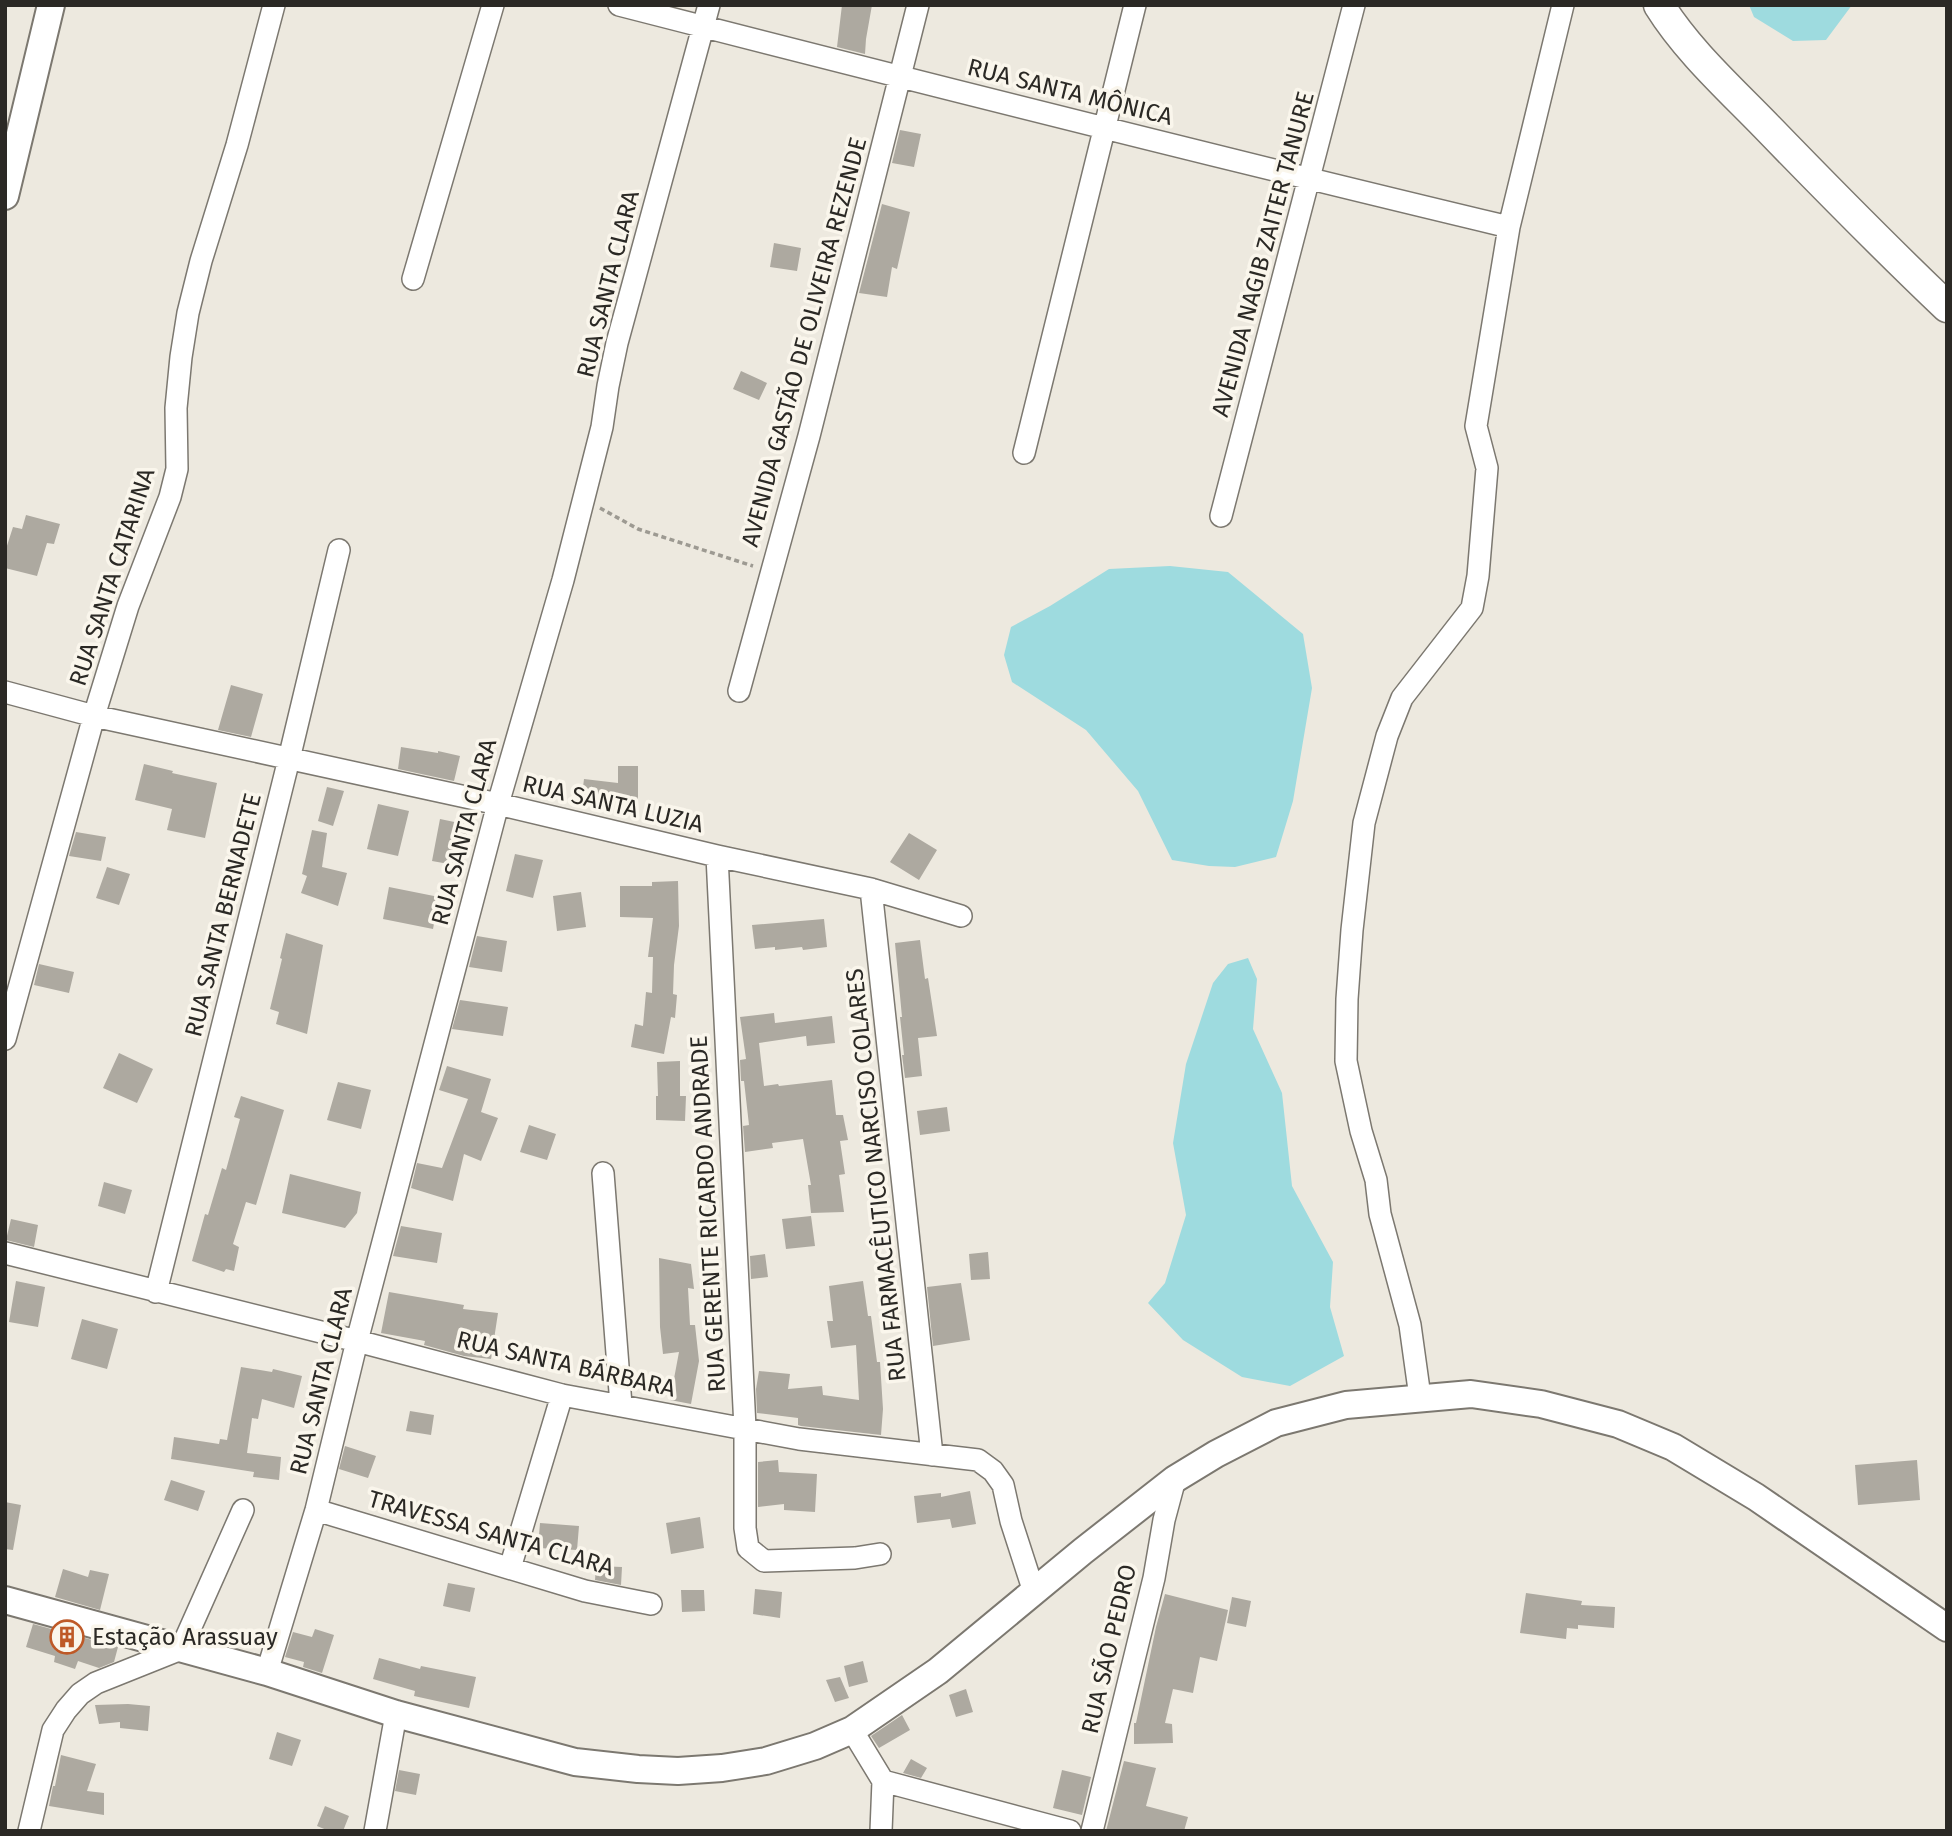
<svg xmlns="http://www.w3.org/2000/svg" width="1952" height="1836" viewBox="0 0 1952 1836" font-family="'Fira Sans',sans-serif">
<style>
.water{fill:#9edbdf}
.building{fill:#ada9a0}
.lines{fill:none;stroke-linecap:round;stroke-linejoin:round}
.minor-casing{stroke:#7c7870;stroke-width:24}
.tertiary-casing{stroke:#7c7870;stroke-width:30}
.secondary-casing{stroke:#7c7870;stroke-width:33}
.path{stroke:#9d9a92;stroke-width:3.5;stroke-dasharray:5 3.5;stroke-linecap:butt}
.minor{stroke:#fff;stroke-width:21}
.tertiary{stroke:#fff;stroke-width:26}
.secondary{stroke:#fff;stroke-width:30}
.labels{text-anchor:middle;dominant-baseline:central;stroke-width:7;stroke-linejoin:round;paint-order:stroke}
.street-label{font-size:24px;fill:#2b2925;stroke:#faf6ec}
.poi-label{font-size:24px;fill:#2b2925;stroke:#faf6ec;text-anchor:start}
</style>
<rect width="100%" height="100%" fill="#ede9df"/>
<path class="water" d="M1749 5H1852L1826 40 1793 41 1754 17Z
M1170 566 1228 572 1303 634 1312 688 1293 801 1276 857 1235 867 1209 866 1172 860 1138 791 1086 730 1012 682 1004 655 1011 627 1050 606 1109 569Z
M1248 958 1257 979 1253 1029 1282 1093 1292 1186 1333 1262 1330 1307 1344 1356 1290 1386 1242 1377 1183 1340 1148 1303 1165 1283 1186 1215 1173 1143 1186 1064 1213 983 1228 964Z"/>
<path class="building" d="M842 5H872L866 39 865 54 837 47Z
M900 130 921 134 914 167 892 163Z
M882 204 910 212 897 269 892 267 887 297 859 293Z
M774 243 801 248 797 271 770 267Z
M741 371 767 383 759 400 733 389Z
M26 515 60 524 54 544 47 543 37 576 5 568V552L13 527 22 529Z
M231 685 263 694 251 737 218 730Z
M401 747 438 753V751L460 756 454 781 398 769Z
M144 764 173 771 172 773 217 783 205 838 167 830 172 809 135 800Z
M618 766H638V799L604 800 603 806 581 804 584 779 618 783Z
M327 787 344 791 333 826 318 821Z
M378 804 409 811 398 856 367 849Z
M440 819 469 825 460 866 432 861Z
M312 830 327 833 322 867 347 873 338 906 301 893 307 876 302 874Z
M76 832 106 837 101 861 69 856Z
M909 833 937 850 919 880 890 862Z
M515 854 543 860 533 898 506 891Z
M107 867 130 874 119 905 96 898Z
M678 881 679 926 674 965 673 994 677 995 675 1018 671 1017 664 1054 631 1047 635 1024 643 1026 646 992 652 993 653 957H648L653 918 620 917V886H652V882Z
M389 887 439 897 433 929 383 919Z
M581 892 586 927 557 931 553 896Z
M824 919 827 947 803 950 802 947 775 950V947L755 949 752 925Z
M286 933 323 945 307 1034 276 1024 279 1012 270 1009 282 959 280 958Z
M477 936 507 941 502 972 469 967Z
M920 940 925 979 928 978 937 1036 918 1038 922 1076 905 1078 902 1055H904L900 1017H902L895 943Z
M39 964 74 972 69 993 34 985Z
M460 1000 508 1007 503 1036 452 1029Z
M774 1013 775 1023 832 1016 835 1043 807 1046 806 1036 759 1043 764 1086 778 1084 779 1086 832 1080 836 1115H843L848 1140 840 1141 845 1174 839 1175 844 1212 811 1213 808 1185H811L803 1139 772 1143 773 1148 745 1152 743 1126 749 1125 744 1081H741L740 1060 746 1059 740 1017Z
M119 1053 153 1069 137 1103 103 1088Z
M680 1061V1096H686L685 1121 656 1120V1096H658L657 1062Z
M447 1066 491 1079 481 1112 498 1118 481 1161 464 1154 453 1201 411 1188 417 1163 442 1168 468 1099 439 1090Z
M338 1082 371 1090 361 1129 327 1120Z
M241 1096 284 1110 256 1205 246 1202 233 1244 239 1247 234 1271 226 1269 224 1272 192 1261 205 1214 208 1215 222 1168 226 1170 240 1119 234 1117Z
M947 1107 950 1131 920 1135 917 1111Z
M529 1125 556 1134 547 1160 520 1152Z
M290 1174 361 1192 357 1213 345 1228 282 1213Z
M104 1182 132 1190 125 1214 98 1206Z
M811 1216 815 1246 786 1249 782 1219Z
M11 1219 38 1225 34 1247 6 1240Z
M401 1226 442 1233 437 1263 393 1256Z
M988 1252 990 1279 971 1280 969 1254Z
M765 1254 768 1277 751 1279 750 1256Z
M659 1258 691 1264 694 1289 688 1288 690 1325H695L699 1361 691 1404 670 1400 679 1352 663 1354 660 1327Z
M16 1281 45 1287 38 1327 9 1322Z
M863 1281 868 1316H871L877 1362H880L883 1409 881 1435 801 1426 798 1425V1418L757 1413 756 1389 759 1371 790 1374 788 1389 822 1386 823 1395 859 1400 856 1345 831 1348 827 1321H833L829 1286Z
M961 1283 970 1340 933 1346 927 1287Z
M389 1292 464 1305 463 1309 498 1313 491 1359 464 1356 424 1345 425 1341 381 1333Z
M82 1319 118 1329 107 1369 71 1359Z
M241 1367 272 1372 273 1369 302 1376 294 1408 262 1399 258 1419 252 1418 247 1453 281 1457 279 1480 253 1477 254 1472 171 1459 174 1437 219 1444 220 1439 227 1440Z
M410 1411 434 1415 431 1435 406 1431Z
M345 1446 376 1456 368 1478 339 1469Z
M778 1460 779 1472 817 1474 815 1512 784 1510V1504L758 1507V1462Z
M1917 1460 1920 1500 1858 1505 1855 1465Z
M171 1480 205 1491 198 1511 164 1500Z
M970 1491 976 1524 952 1528 950 1519 917 1523 914 1496 941 1493V1497Z
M5 1502 21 1505 13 1550 5 1549Z
M700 1517 704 1548 671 1554 666 1523Z
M540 1523 579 1526 577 1550 538 1548Z
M596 1566 622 1567 621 1585 595 1580Z
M63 1569 88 1577 90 1570 109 1574 100 1610 55 1597Z
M448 1583 475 1588 470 1612 443 1606Z
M755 1589 782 1592 780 1618 753 1614Z
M681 1590H704L705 1611 682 1612Z
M1526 1593 1582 1601 1581 1605 1615 1607 1614 1628 1578 1625V1629L1567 1628 1566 1639 1520 1633Z
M1165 1594 1228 1610 1217 1661 1200 1657 1193 1693 1173 1689 1165 1723 1172 1724 1173 1743 1134 1744V1723H1136L1156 1627Z
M1232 1597 1251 1601 1246 1627 1227 1623Z
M33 1624 118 1647 114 1662 99 1668 78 1661 75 1669 54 1662 55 1656 26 1647Z
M315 1629 334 1635 322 1673 303 1667 304 1662 285 1657 293 1632 312 1637Z
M379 1658 420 1669 421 1666 476 1677 469 1708 414 1696 415 1691 373 1679Z
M863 1661 868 1682 849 1687 844 1666Z
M840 1677 849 1698 835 1702 826 1680Z
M966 1689 973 1712 956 1717 949 1695Z
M128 1704 150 1706 148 1731 120 1728V1722L99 1724 95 1705Z
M902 1715 910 1730 879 1748 871 1736Z
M277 1732 301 1740 292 1766 269 1759Z
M61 1755 96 1764 87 1791 104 1793V1815L49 1806 53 1786H55Z
M911 1759 927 1768 921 1778 903 1773Z
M1124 1761 1156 1768 1146 1806 1188 1817 1184 1831H1106Z
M399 1770 420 1774 416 1795 395 1791Z
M1062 1770 1091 1777 1082 1815 1053 1808Z
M325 1806 349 1816 343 1831H329L317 1826Z"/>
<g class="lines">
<defs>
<path id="minor" d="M619 5C915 81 1212 156 1509 227
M413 279 493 5
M1024 453 1135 5
M1221 516 1354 5
M739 691 809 436 918 5
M5 692 94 716 498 804 717 856 871 889 961 916
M717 856 745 1428V1528L748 1548 764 1561 855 1558 880 1554
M871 889 932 1455
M5 1039 94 716 128 606 170 497 177 469 176 408 181 357 188 313 201 261 237 145 274 5
M603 1173 621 1405
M5 1253 357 1341 562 1395 799 1439 978 1460 993 1471 1003 1485 1011 1521 1034 1592
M156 1292 289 759 339 550
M1420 1397 1410 1325 1380 1214 1376 1180 1361 1131 1346 1061 1347 999 1352 930 1364 823 1387 736 1402 698 1472 608 1478 576 1487 468 1476 426 1509 227 1563 5
M316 1510 585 1591 651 1604
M510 1568 562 1395
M267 1672 316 1510 357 1341 498 804 563 580 602 427 608 386 617 343 709 5
M852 1730 883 1781 1070 1831
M29 1831 53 1730 66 1710 80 1694 96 1683 181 1649 243 1510
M375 1831 396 1714
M881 1831 883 1781
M1092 1831 1154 1578 1164 1520 1175 1479"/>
<path id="tertiary" d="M5 196 51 5
M5 1600 267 1672 396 1714 575 1762 638 1769 678 1771 722 1768 766 1761 815 1746 852 1730 938 1671 1083 1551 1175 1479 1216 1454 1276 1423 1346 1405 1471 1394 1541 1404 1618 1424 1673 1447 1756 1497 1947 1628"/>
<path id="secondary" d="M1659 5C1687 50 1728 87 1765 125 1825 187 1885 248 1947 307"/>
</defs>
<use href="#minor" class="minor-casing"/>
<use href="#tertiary" class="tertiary-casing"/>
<use href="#secondary" class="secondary-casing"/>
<path class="path" d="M600 508 638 529 753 566"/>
<use href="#minor" class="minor"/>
<use href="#tertiary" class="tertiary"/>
<use href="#secondary" class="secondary"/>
</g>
<defs>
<symbol id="building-ring" viewBox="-11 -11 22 22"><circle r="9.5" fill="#faf6ec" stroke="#be5927" stroke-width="1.5"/><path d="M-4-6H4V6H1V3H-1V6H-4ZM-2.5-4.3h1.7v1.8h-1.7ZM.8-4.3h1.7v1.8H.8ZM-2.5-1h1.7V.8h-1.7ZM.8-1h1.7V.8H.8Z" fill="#be5927"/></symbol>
</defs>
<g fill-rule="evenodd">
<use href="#building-ring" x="48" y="1618" width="38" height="38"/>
</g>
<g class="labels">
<g class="street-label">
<text transform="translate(1070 92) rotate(14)">RUA SANTA MÔNICA</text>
<text transform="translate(1263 254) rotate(-75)">AVENIDA NAGIB ZAITER TANURE</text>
<text transform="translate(608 284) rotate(-76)">RUA SANTA CLARA</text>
<text transform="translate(804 342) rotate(-75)">AVENIDA GASTÃO DE OLIVEIRA REZENDE</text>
<text transform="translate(112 577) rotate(-72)">RUA SANTA CATARINA</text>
<text transform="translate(613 804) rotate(13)">RUA SANTA LUZIA</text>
<text transform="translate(464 832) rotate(-75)">RUA SANTA CLARA</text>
<text transform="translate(223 915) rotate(-76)">RUA SANTA BERNADETE</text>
<text transform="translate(876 1175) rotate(-96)">RUA FARMACÊUTICO NARCISO COLARES</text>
<text transform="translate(708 1214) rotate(-93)">RUA GERENTE RICARDO ANDRADE</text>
<text transform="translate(566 1364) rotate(13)">RUA SANTA BÁRBARA</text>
<text transform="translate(321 1381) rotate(-76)">RUA SANTA CLARA</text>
<text transform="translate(491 1533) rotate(16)">TRAVESSA SANTA CLARA</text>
<text transform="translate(1109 1649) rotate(-77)">RUA SÃO PEDRO</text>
</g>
<g class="poi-label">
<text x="92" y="1637">Estação Arassuay</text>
</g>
</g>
<rect width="1952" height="1836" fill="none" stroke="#2b2925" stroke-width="14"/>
</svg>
